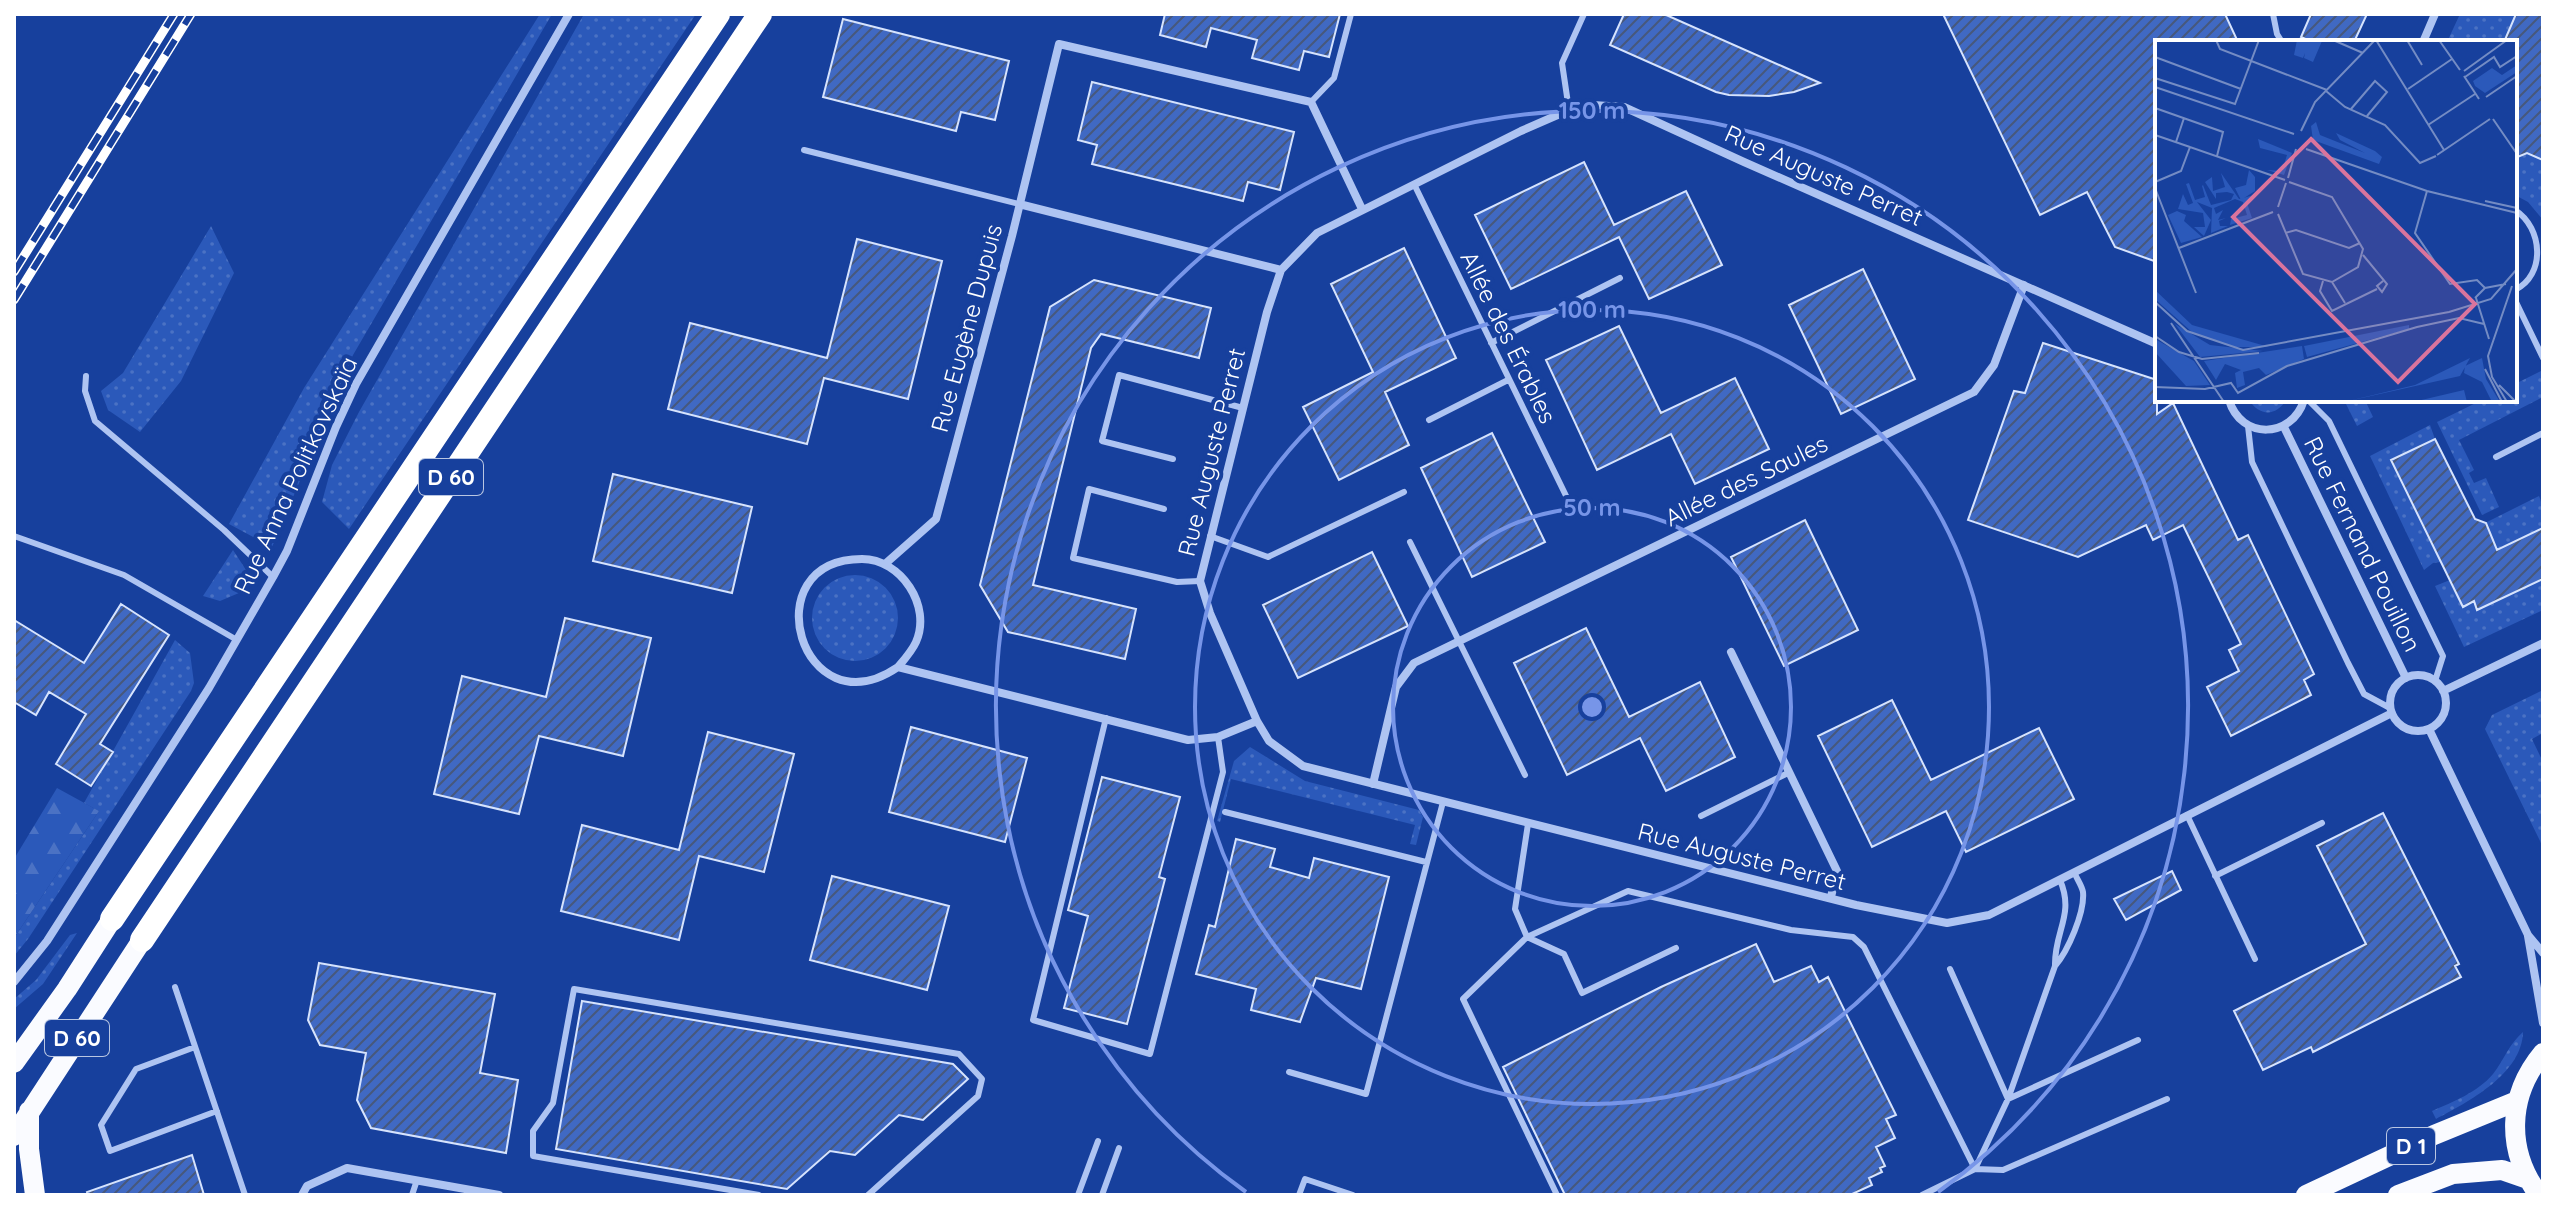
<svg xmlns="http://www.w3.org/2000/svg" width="2557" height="1209" viewBox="0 0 2557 1209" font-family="Quicksand,sans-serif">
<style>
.grass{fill:url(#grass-dots)}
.forest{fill:url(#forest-firs)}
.building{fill:url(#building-hatch);stroke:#d6e3fd;stroke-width:2}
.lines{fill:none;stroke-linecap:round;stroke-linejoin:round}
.lane{stroke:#aec4f2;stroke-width:6}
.street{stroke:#aec4f2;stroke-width:8}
.primary{stroke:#fafbff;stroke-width:20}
.highway{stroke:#fff;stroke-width:24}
.rail-casing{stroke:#fff;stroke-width:9}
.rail{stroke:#17409d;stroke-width:6;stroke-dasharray:18;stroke-linecap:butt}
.ring{fill:none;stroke:#7795e8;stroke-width:4}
.labels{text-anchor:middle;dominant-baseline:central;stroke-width:8;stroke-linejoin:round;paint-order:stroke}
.shield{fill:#17409d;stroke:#b9c6e2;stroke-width:2}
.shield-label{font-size:22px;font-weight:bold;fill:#fff}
.street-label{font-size:24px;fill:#fff;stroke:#17409d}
.inset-road{fill:none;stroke:#748cc4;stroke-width:2}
.view{fill:#da749d;fill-opacity:0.15;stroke:#da749d;stroke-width:4}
.inset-edge{fill:none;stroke:#fff;stroke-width:4}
.centre{fill:#7795e8;stroke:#17409d;stroke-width:4}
.ring-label{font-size:24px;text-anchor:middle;font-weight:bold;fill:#7795e8;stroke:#17409d;stroke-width:8;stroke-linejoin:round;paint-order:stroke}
</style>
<defs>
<pattern id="grass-dots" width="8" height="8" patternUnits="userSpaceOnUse" patternTransform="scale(2)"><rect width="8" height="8" fill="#2b59ba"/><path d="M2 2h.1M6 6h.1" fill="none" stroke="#4b72c4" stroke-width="1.8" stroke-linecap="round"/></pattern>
<pattern id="forest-firs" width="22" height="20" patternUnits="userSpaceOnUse" patternTransform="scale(2)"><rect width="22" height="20" fill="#2b59ba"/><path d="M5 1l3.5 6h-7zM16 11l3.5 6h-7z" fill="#4b72c4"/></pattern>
<pattern id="building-hatch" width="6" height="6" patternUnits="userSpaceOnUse" patternTransform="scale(2)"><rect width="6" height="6" fill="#4069c3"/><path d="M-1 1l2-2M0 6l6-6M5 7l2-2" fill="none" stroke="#47587c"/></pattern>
</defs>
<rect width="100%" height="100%" fill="#17409d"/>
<path class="grass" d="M540 14H552L353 355 272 547 229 524 304 388Z
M584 14H696L349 529 322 502 332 465 359 412Z
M2460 14H2516L2504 42H2447Z
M2527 153 2543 160V220L2528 202 2515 195V158Z
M211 226 234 273 181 381 140 432 108 410 101 391 123 373Z
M2543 370V397L2459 440 2474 470 2469 473 2474 483 2486 478 2499 507 2482 515 2437 422 2482 400H2515V384Z
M2249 400H2286C2276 417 2259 416 2249 400Z
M2344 400H2365L2373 417 2357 426Z
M2430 425 2435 439 2391 461 2441 562 2433 563 2424 570 2370 456Z
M2539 496C2545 509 2539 517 2542 528L2492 552 2488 535 2489 530 2485 523Z
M233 550 248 573 246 590 220 601 203 596Z
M812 618a43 43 0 1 1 86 0a43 43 0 1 1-86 0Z
M2543 579V610L2464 647 2435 586 2450 580 2463 606 2474 601 2478 610Z
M175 640 190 653 194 683 191 691 28 939 14 956V938L99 811 84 803Z
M2543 690V733L2532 739 2543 762V847L2485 729 2492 715Z
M1250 747 1305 781 1419 810 1423 817 1416 845 1410 844 1415 825 1231 779 1220 822 1217 821 1234 761Z
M77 933 43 984 14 1009V999L36 980 70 935Z
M2523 1032C2522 1074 2468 1102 2436 1119L2432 1111C2453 1102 2478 1092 2493 1074 2504 1060 2509 1044 2523 1032Z"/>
<path class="forest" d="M57 788 99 811 14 938V859Z"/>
<path class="building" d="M1165 14H1340L1329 57 1304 51 1299 70 1252 58 1257 40 1211 28 1206 47 1160 35Z
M1624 14H1664L1820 83 1794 92 1769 96 1729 95 1716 92 1610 45Z
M1943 14H2225L2238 42H2157V262L2115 247 2087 192 2040 215Z
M2311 14H2367L2354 42H2312L2301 37Z
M2516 14H2543V160L2527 153 2515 158V42H2504Z
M843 19 1009 61 995 120 961 112 956 131 823 97Z
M1092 82 1294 132 1280 190 1248 182 1243 201 1092 164 1097 145 1078 140Z
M1584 162 1614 225 1686 191 1722 265 1649 299 1619 237 1511 289 1475 215Z
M857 239 942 261 908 399 824 378 807 444 668 409 690 323 827 358Z
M1404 248 1456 358 1385 392 1409 445 1339 480 1303 407 1373 372 1331 284Z
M1863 269 1915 379 1841 414 1789 305Z
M1094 280 1211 308 1199 358 1101 334 1091 348 1033 585 1136 609 1125 659 1008 632 980 585 1050 307Z
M1619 326 1661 413 1735 378 1769 449 1695 484 1671 434 1597 470 1546 360Z
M2043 343 2157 380V414L2173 403 2238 540 2248 535 2314 674 2304 680 2311 695 2231 736 2207 687 2239 671 2229 650 2241 644 2183 525 2153 540 2146 525 2078 557 1968 520 2014 391 2025 393Z
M1492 433 1545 542 1472 577 1421 468Z
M2435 439 2475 519 2486 523 2497 550 2543 528V579L2477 610 2474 601 2463 607 2391 460Z
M613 474 752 507 732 593 593 561Z
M1805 520 1858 630 1784 666 1731 557Z
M1372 552 1408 626 1298 678 1263 605Z
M121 604 169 635 100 744 113 752 91 786 56 764 86 714 49 692 36 715 14 702V620L84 663Z
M565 618 651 638 623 756 539 736 519 814 434 794 462 676 546 697Z
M1586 628 1629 717 1700 682 1735 757 1666 791 1640 738 1567 775 1514 663Z
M1892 700 1931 780 2039 728 2074 799 1966 852 1946 811 1872 847 1818 736Z
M911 727 1027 758 1005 842 889 812Z
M708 732 794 754 764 872 699 856 679 940 561 911 582 825 679 850Z
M1102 777 1180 797 1159 877 1165 879 1127 1024 1064 1008 1088 916 1068 910Z
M2383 813 2459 964 2455 966 2461 977 2313 1052 2311 1047 2263 1070 2234 1011 2366 944 2317 846Z
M1236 839 1275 849 1270 867 1309 878 1314 858 1389 877 1361 989 1316 978 1300 1022 1251 1010 1256 989 1196 974 1209 925 1215 927Z
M2172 871 2181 890 2126 920 2114 899Z
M832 876 949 906 927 990 810 960Z
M1756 944 1774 982 1811 966 1819 982 1828 977 1896 1115 1886 1119 1895 1138 1876 1147 1885 1166 1880 1168 1882 1172 1869 1178 1872 1185 1850 1195H1565L1503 1067 1661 987Z
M319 963 495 994 480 1073 518 1080 506 1153 371 1128 357 1100 366 1053 320 1045 308 1020Z
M582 1001 953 1064 968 1079 923 1120 899 1115 855 1155 830 1151 787 1189 556 1149Z
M192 1155 204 1195H88L87 1192Z"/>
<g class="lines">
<path class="lane" d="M2273 14 2277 34 2282 42
M1311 102 1334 78 1351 14
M1569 110 1562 63 1584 14
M804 150 1019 204
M1414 184 1571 506
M2515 210C2543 228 2546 275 2515 290
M2515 300 2543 358
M1491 343 1620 278
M86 376 85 391 95 421 224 530 273 577
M2308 400 2329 421 2443 656 2435 681
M1429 420 1508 380
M2248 426 2252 462 2348 663 2364 694 2390 708
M2496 457 2543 433
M1173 459 1102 441 1119 375 1243 408
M1164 509 1089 489 1073 558 1177 582 1200 581
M14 536 124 575 237 640
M1210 536 1268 557 1404 492
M1410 542 1525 775
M1106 718 1033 1020 1150 1054 1223 772 1218 737
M1225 812 1426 862
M2187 815 2255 959
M1701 816 1788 773
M1528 824 1515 909 1527 937 1463 999 1557 1195
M2215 876 2322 823
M1676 948 1582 993 1564 954 1527 937 1628 891 1791 930 1853 937 1864 947 1975 1169 2008 1099 2055 966C2054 931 2075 915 2060 880
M2055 966C2068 951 2085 912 2083 892 2082 886 2077 879 2075 874
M1950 969 2008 1099 2138 1040
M175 987 245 1195
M195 1047 136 1069 101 1125 110 1151 217 1111
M1289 1072 1366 1094 1443 802
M412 1195 417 1180
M759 1195 533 1156V1131L553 1103 574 989 959 1054 982 1079 978 1096 868 1195
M1078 1195 1098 1141
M1102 1195 1119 1148
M1299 1195 1305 1179 1353 1195
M1922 1195 1975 1169 2003 1170 2167 1099"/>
<path class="street" d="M2423 42 2435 14
M1019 204 1281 270
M2157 344 1744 162 1624 107 1593 105 1569 110 1521 131 1317 233 1281 270 1267 312 1200 581 1210 613 1257 721 1269 741 1303 766 1856 905 1947 923 1989 915 2392 713
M2229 400C2241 440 2292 439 2304 400
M2284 427 2406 678
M885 564 936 519 1012 236 1059 44 1311 102 1362 209
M1731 652 1837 871 1831 897
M898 667C904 660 912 651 916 642 932 606 901 559 862 559 751 559 801 733 898 667L1188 740 1218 737 1257 721
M2390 703a28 28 0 1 1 56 0a28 28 0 1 1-56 0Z
M2443 691 2543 643
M2429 729 2528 935 2543 953
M1373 784 1396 687 1414 663 1974 392 1994 365 2024 285
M2528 936 2543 1023
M14 982 47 941 209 688 273 577 287 551 336 427 356 384 569 14
M302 1195 307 1186 347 1168 499 1195"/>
<path class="primary" d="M14 1063 67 989 112 919
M29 1111V1149L35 1195
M14 1136 142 940
M2306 1195 2434 1135 2517 1101
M2398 1195 2453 1174 2502 1170 2528 1179
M2539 1195C2506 1151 2507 1096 2543 1053"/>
<path class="highway" d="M112 919 718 14
M142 940 760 14"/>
<defs>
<path id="rail" d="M14 272 174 14
M14 300 191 14"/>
</defs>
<use href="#rail" class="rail-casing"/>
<use href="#rail" class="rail"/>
</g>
<g class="ring">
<circle cx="1592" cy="707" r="199"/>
<circle cx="1592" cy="707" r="397"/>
<path d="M1246 1192A596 596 0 1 1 1938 1192"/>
</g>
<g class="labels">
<g class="shield">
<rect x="419" y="459" width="64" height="36" rx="6"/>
<rect x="45" y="1020" width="64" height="36" rx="6"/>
<rect x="2387" y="1128" width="48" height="36" rx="6"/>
</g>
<g class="shield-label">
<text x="451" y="477">D 60</text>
<text x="77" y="1038">D 60</text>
<text x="2411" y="1146">D 1</text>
</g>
<g class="street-label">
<text transform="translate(1824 175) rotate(24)">Rue Auguste Perret</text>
<text transform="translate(966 328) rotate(-75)">Rue Eugène Dupuis</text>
<text transform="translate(1509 337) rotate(64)">Allée des Érables</text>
<text transform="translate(1211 452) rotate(-76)">Rue Auguste Perret</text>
<text transform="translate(295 475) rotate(-65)">Rue Anna Politkovskaïa</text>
<text transform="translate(1746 480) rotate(-26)">Allée des Saules</text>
<text transform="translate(2363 544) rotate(64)">Rue Fernand Pouillon</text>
<text transform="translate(1742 856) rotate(14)">Rue Auguste Perret</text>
</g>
</g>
<g transform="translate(2155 40)">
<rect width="362" height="362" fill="#17409d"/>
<path d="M362 25V32L330 53 320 46 318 41 337 28 347 35ZM161 82 165 95 210 113 185 100 181 93 220 111 227 117 224 124 158 100 156 86ZM103 99 137 113 129 135 112 130 127 131 132 115 105 108ZM66 133 84 159 99 155 92 163 97 178 75 185 76 179 92 175 88 162 80 159 59 168 61 174 68 170 63 180 71 178 64 181 65 186H73L56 193 57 168 42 162 56 180 49 196 39 187H50L48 173 23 169 28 154 33 165 38 163 31 144 34 143 40 160 50 157 47 146 48 145 56 165 76 160 79 154 72 152 61 153V159L50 142 57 137 58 151 70 147ZM22 171 31 175 29 181 47 197 26 203 13 175ZM0 250 37 285 114 307H77L38 293 0 259ZM20 284 55 305 108 311 45 317ZM254 285V289L152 317 149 306ZM0 299 39 321 55 345 31 346 0 312ZM147 306 149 319 111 335 104 328 88 332 90 345 82 348 80 333 86 330 70 324 61 340 49 321ZM315 318 305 336 189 362 260 345ZM327 318 331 339 345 362H337L327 342 309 333 310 326ZM309 350 312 362H258Z" fill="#2b59ba"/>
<path d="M94 130 100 137V151L86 160 80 148 91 145Z" fill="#2b59ba"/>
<path d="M142 0 167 1 158 22 149 18 150 13 148 18 139 15Z" fill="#2b59ba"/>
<path class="inset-road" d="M61 0 65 9 172 50M178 0 208 13M221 0 289 110M252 0 267 25M284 0 305 30M0 17 86 49M309 31 352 0M309 36 324 59M310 37 339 17 345 27 362 16M0 38 80 64 104 0M0 47 139 94M253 49 297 19M171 51 190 67 230 85 265 123 281 116M331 57 362 36M0 68 68 92 62 116M196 69 220 41 232 52 212 76M338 79 362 114M273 85 320 54M146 91 160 62 220 0M0 95 35 107M21 102 29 78M151 109 272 151 362 173M282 115 335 79M133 138 141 109M0 142 26 131 35 107 130 140M0 148 41 253M272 151 260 193 295 244 322 240 330 248M330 161 362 168M123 167 131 143M123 174 148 234 177 242 203 227 208 209 177 157 134 142M130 193 141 190 194 208 205 203M24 208 118 172M208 215 232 244 227 252 222 246 228 241M168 241 165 251 177 271 222 249M177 242 190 263M320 258 330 248 351 244M321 258 334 299M0 262 32 291 88 310 294 272M294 272 336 259 362 229M16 283 69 362M0 296 24 312 47 319 104 313M330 329 347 362M344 345 361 362M0 347 50 349 76 343 83 353 132 326 262 287 304 278 329 284M352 362 337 337 333 316 357 246"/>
<path class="view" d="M156 99 320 264 243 342 78 177Z"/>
<rect width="362" height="362" class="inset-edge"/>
</g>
<circle cx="1592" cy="707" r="12" class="centre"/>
<g class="ring-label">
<text x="1592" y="119">150 m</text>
<text x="1592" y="318">100 m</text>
<text x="1592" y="516">50 m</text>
</g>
<rect width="2557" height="1209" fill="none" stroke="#ffffff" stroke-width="32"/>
</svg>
